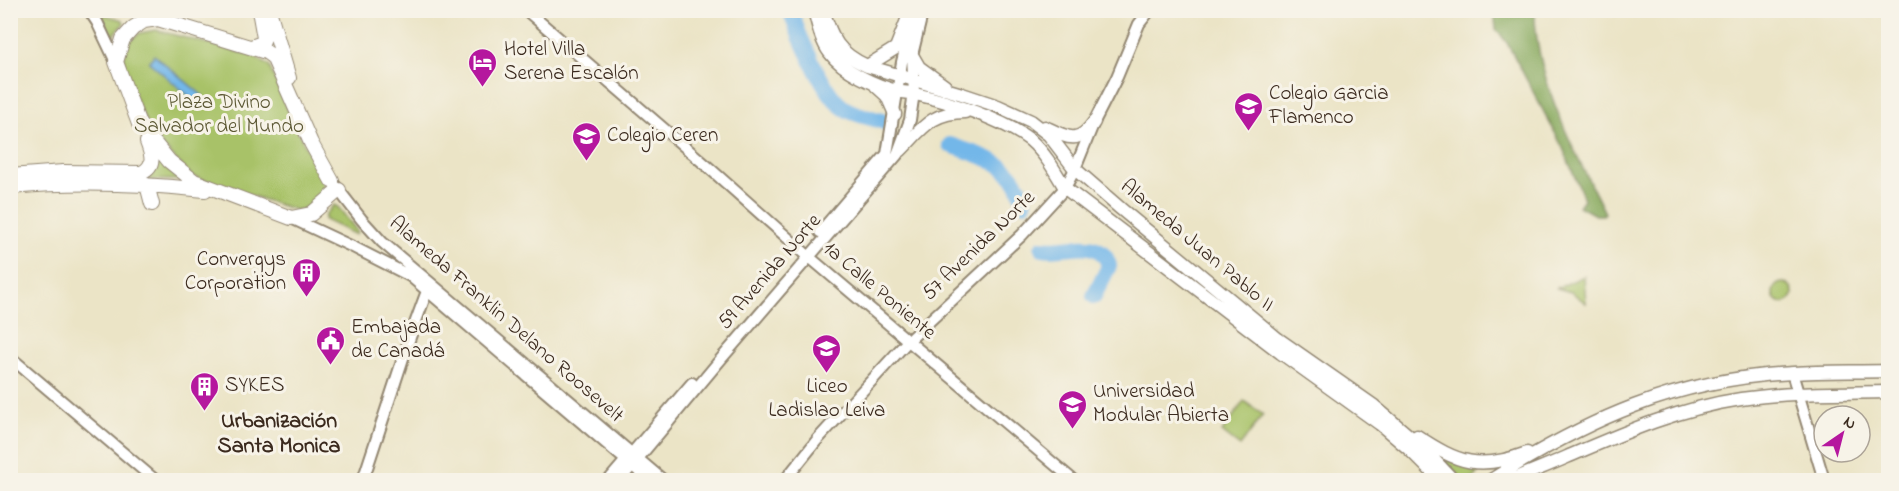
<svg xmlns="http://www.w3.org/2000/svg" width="1899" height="491" viewBox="0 0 1899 491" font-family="'Indie Flower',sans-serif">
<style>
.green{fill:#a8c268;stroke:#727643;stroke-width:1.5}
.forest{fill:#86a85c;stroke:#60693d;stroke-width:1.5}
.water{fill:#73b7e9;stroke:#577084;stroke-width:1.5}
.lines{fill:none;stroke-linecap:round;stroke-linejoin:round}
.river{stroke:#73b7e9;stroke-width:16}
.secondary-casing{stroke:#938772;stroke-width:14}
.primary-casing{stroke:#938772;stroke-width:15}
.highway-casing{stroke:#938772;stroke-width:16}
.secondary{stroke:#fff;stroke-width:10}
.primary{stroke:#fff;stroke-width:12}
.highway{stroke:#fff;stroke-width:14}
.labels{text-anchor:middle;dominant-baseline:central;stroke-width:6;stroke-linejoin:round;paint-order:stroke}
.poi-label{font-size:21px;fill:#3b2a1e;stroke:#f7f3e8;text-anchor:start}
.park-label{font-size:21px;fill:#5c5834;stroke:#f7f3e8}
.street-label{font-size:21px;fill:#3b2a1e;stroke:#f7f3e8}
.neighbourhood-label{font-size:22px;font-weight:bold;fill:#3b2a1e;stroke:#f7f3e8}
</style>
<rect width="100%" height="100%" fill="#f7f3e8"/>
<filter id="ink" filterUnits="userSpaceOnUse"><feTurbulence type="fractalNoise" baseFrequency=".0167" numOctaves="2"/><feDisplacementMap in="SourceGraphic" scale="12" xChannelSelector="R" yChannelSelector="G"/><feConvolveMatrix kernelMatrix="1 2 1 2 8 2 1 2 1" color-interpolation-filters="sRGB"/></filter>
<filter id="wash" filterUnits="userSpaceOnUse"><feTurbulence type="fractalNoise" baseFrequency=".008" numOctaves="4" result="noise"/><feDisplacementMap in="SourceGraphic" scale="24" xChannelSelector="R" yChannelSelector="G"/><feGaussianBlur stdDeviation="1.35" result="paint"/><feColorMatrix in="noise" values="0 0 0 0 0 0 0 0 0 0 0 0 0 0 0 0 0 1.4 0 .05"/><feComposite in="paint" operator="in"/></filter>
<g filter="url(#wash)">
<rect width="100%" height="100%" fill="#ebe4c6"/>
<path class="green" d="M102 14 123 20 124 23 113 36 109 34Z
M156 30 254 56 269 66 295 126 324 182C326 199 311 210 295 210L192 176 152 135 125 77 122 64 128 42 140 33Z
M158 160 179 180H144L153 173Z
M334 205 338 207 357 231 356 235 325 220V215Z
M1584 276 1586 303 1571 292 1557 288Z
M1773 293a10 10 0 1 1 20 0a10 10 0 1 1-20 0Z
M1244 401 1263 415 1240 446 1222 432Z
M1433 451C1449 461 1461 466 1480 468 1476 477 1472 480 1463 480Z"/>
<path class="forest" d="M1494 11H1535C1534 77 1576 154 1605 213L1603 215H1595L1579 206 1584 199 1562 146 1507 43 1496 29Z"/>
<path class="water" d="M154 55 203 96 197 103 149 62Z"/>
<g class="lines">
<path class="river" d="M790 10C798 34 824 95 844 108 856 116 872 117 884 122
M950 145C984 157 1016 163 1024 203
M1042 248C1065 253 1101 233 1109 266L1094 296"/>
</g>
</g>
<g filter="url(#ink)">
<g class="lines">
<defs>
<path id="secondary" d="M89 10 97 22 116 62
M135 10 158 19
M526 10 707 166 808 256 1073 480
M334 184 362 220 382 242 663 480
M291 218 355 248 410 276 649 480
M820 232 887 154 902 62 913 17
M10 357 155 480
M1792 373 1824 480
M363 480 409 340 427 291
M609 480 692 383
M620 480 721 359 897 155 910 120 912 106 914 93 912 55 923 10
M785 480 817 440 908 341 1022 235 1065 188 1075 169 1094 122 1117 77 1139 24 1150 10"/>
<path id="primary" d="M814 10C818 25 821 41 830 53 843 71 876 86 897 91 903 93 910 92 915 94 948 101 1004 120 1030 140 1045 153 1055 171 1065 188L1281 353 1380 424 1409 449 1440 480
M823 10C832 39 838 53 867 66L962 94 998 106 1031 121 1049 135 1075 169 1121 209 1278 339 1374 406 1422 447 1453 480
M912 55 919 67 945 86
M867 66 896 48 911 10
M876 86 887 96 895 114
M1045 127C1068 138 1078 145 1094 122
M900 151C922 129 931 112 965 112
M1417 436C1458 463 1479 471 1527 453
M1491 480C1588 419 1676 379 1793 373 1824 371 1857 372 1888 371
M1512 480C1530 472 1549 465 1567 457 1623 433 1680 408 1741 399 1790 392 1840 393 1888 392"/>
<path id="highway" d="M269 10 289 78
M251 47 262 43 264 38 259 10
M10 176 63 172 141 173C156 167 152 155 147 142
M332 181 311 143 273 57 266 52 158 19 144 21 133 28 123 39 116 62 139 124 169 161 194 181 291 218 311 214 339 190
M147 185 152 204
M10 187C75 181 140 183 205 190"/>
</defs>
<use href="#secondary" class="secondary-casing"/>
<use href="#primary" class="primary-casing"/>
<use href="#highway" class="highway-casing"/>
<use href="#secondary" class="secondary"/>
<use href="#primary" class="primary"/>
<use href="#highway" class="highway"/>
</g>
</g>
<defs>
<symbol id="hotel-pin" viewBox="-11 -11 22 30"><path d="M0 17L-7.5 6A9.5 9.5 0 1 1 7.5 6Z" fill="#b5179e" stroke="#f7f3e8"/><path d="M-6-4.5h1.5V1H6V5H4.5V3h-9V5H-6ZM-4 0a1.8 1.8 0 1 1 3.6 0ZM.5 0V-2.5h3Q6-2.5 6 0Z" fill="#fff"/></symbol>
<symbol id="school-pin" viewBox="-11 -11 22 30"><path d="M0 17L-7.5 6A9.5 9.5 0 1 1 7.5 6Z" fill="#b5179e" stroke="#f7f3e8"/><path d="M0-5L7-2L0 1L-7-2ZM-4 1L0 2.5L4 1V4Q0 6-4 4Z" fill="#fff"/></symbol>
<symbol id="building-pin" viewBox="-11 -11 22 30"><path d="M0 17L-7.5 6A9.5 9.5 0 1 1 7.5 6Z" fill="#b5179e" stroke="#f7f3e8"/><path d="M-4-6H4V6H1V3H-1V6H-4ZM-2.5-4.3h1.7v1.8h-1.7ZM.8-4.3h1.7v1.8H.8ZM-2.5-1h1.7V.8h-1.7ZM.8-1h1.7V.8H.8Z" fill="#fff"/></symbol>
<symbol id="civic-pin" viewBox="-11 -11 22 30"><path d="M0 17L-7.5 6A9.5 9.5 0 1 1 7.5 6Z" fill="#b5179e" stroke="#f7f3e8"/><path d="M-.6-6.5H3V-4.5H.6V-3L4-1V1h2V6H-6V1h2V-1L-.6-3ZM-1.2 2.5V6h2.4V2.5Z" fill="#fff"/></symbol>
<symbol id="university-pin" viewBox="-11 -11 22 30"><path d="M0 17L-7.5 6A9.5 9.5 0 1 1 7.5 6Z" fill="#b5179e" stroke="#f7f3e8"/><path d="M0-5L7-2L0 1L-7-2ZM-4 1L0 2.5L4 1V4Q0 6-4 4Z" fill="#fff"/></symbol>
</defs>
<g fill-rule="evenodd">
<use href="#hotel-pin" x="466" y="46" width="33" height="45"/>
<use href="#school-pin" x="1232" y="90" width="33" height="45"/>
<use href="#school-pin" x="570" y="120" width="33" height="45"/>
<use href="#building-pin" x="290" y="256" width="33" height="45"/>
<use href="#civic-pin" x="314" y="324" width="33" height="45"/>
<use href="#school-pin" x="810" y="332" width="33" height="45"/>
<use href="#building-pin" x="188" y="370" width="33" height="45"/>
<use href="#university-pin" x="1056" y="388" width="33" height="45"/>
</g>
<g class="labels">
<g class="poi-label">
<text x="504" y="50">Hotel Villa<tspan x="504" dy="24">Serena Escalón</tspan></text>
<text x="1269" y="94">Colegio Garcia<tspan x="1269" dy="24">Flamenco</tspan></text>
<text x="607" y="136">Colegio Ceren</text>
<text x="286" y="260" text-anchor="end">Convergys<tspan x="286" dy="24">Corporation</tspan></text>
<text x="351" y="328">Embajada<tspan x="351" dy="24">de Canadá</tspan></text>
<text x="225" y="386">SYKES</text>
<text x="827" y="387" text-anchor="middle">Liceo<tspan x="827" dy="24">Ladislao Leiva</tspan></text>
<text x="1093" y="392">Universidad<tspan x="1093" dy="24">Modular Abierta</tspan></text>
</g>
<g class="park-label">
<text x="219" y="103">Plaza Divino<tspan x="219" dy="24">Salvador del Mundo</tspan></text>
</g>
<g class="street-label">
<text transform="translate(979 246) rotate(-44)">57 Avenida Norte</text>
<text transform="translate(1197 246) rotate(40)">Alameda Juan Pablo II</text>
<text transform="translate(770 272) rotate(-49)">59 Avenida Norte</text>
<text transform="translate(879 291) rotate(40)">1a Calle Poniente</text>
<text transform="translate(506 320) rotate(41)">Alameda Franklin Delano Roosevelt</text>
</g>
<g class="neighbourhood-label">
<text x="279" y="422">Urbanización<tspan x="279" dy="25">Santa Monica</tspan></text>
</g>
</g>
<rect width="1899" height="491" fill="none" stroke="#f7f3e8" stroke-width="36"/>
<g transform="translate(1842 434) rotate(35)"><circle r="28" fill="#f7f3e8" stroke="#aca397" stroke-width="1.5"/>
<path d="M0-4.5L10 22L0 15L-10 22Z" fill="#b5179e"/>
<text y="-9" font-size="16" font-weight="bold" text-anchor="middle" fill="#3b2a1e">N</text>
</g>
</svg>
